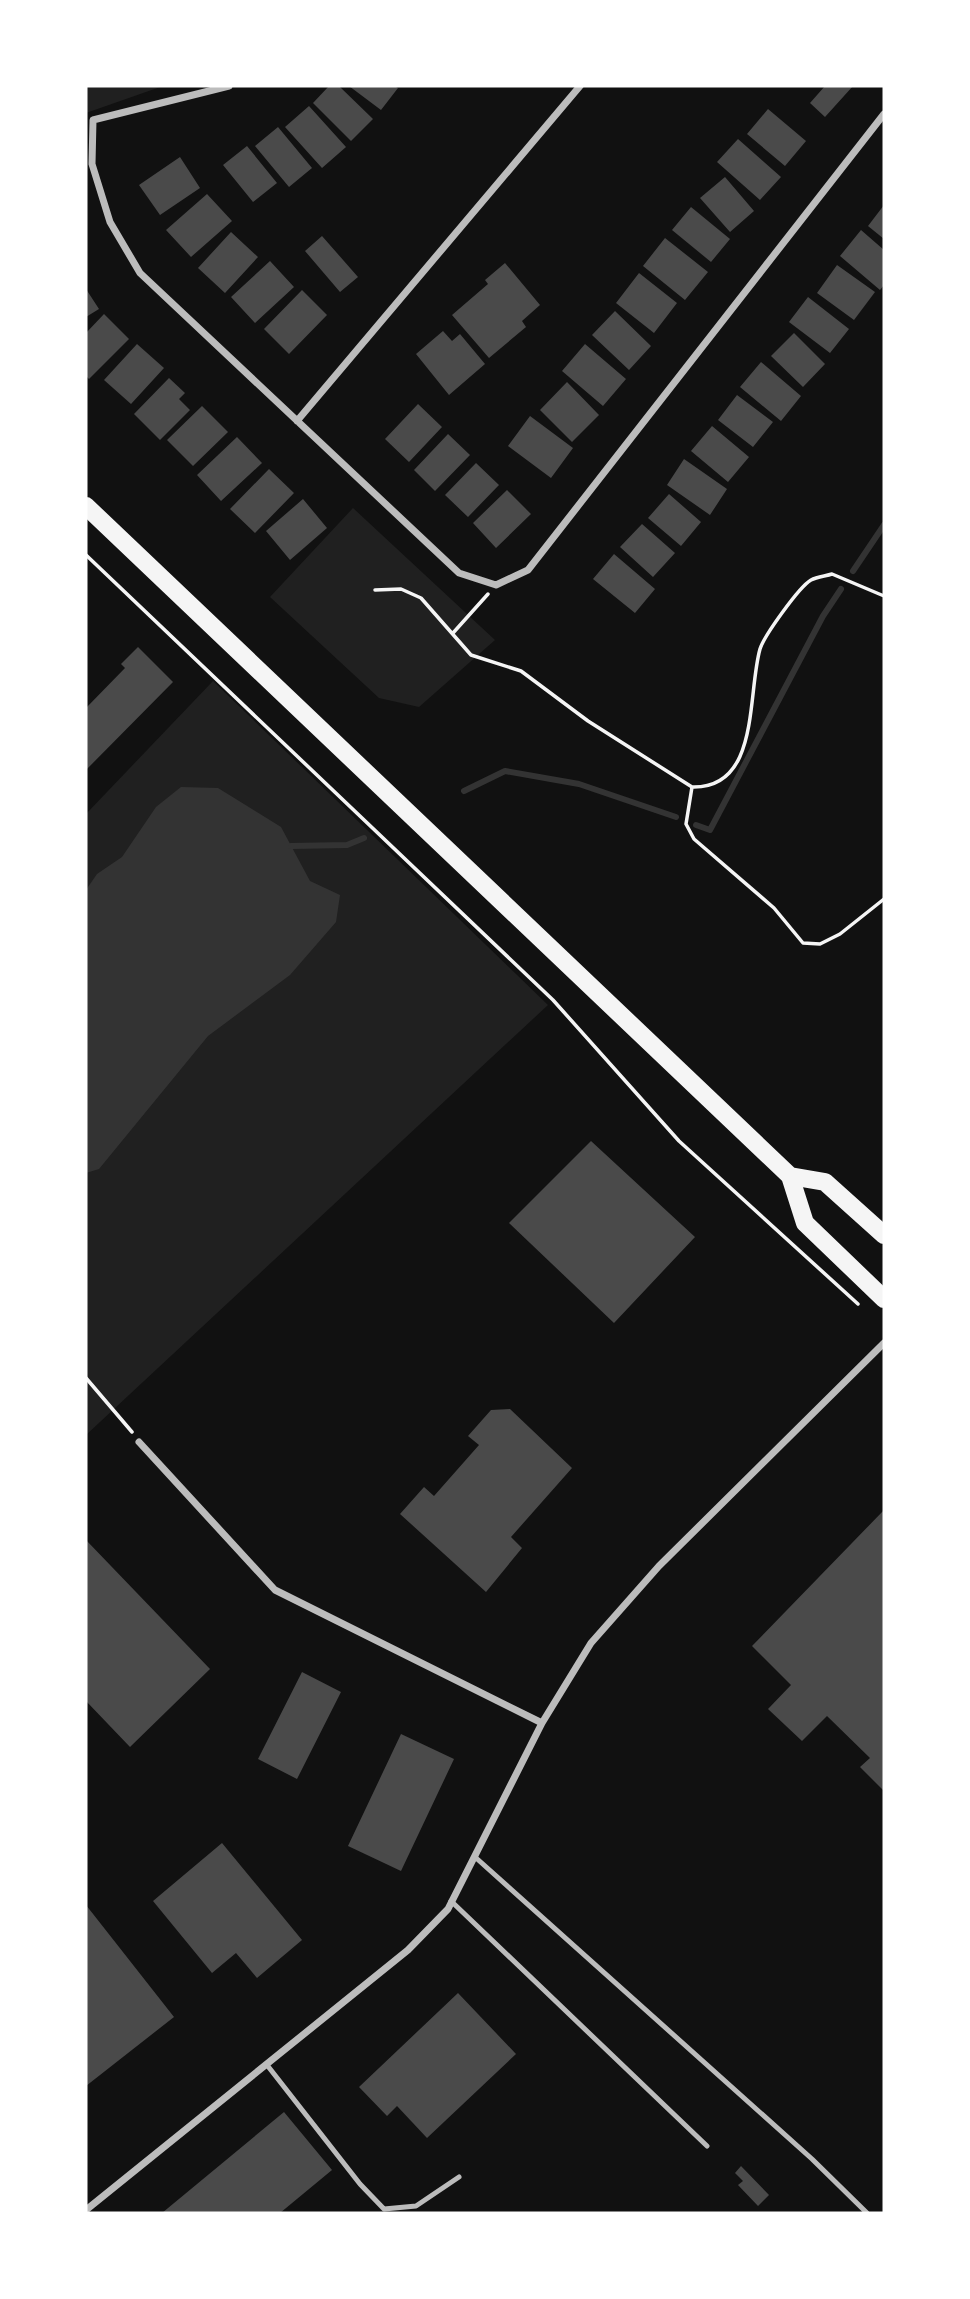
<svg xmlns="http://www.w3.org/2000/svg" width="970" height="2299" viewBox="0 0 970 2299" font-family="'Varela Round',sans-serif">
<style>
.green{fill:#202020}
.water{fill:#333}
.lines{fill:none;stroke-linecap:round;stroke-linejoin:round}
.stream{stroke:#333;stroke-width:6}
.building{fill:#4a4a4a}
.path{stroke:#f5f5f5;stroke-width:3.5}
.service{stroke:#bcbcbc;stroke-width:5}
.minor{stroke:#bcbcbc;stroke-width:7}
.primary{stroke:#f5f5f5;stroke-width:18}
</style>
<rect width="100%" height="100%" fill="#111"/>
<path class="green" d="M86 86H163L86 113Z
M353 508 495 640 419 707 379 698 270 597Z
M213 681 548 1005 86 1435V814Z"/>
<path class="water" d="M181 787 218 788 281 827 310 881 340 895 336 922 290 975 208 1036 99 1169 86 1173V890L97 874 122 857 156 807Z"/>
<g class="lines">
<path class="stream" d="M853 571 884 525
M464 791 505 771 579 784 676 817
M696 825 710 830 823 616 841 589
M291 846 347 845 364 838"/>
</g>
<path class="building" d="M329 86H339L373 119 351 141 313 103Z
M349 86H394L398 88 381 110Z
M825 86H853L825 117 810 103Z
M309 106 346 147 322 168 285 127Z
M768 109 806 141 785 166 747 134Z
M278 127 312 168 289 187 255 146Z
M738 139 781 177 760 200 717 162Z
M247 146 277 183 253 202 223 165Z
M180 157 200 188 160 215 139 185Z
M725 177 754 211 730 232 700 198Z
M207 194 232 221 191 257 166 230Z
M884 205V239L868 226Z
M691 207 730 239 711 262 672 230Z
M861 230 884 250V285L880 290 840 256Z
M231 232 258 257 225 293 198 268Z
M322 236 358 277 340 292 305 251Z
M665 238 708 272 685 300 643 266Z
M270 261 294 287 255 323 231 297Z
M505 263 540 305 522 321 526 327 489 358 452 315 488 284 485 280Z
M837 265 875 292 854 320 817 293Z
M639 273 677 303 654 333 616 303Z
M86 289 99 309 86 317Z
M302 290 327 315 289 354 264 329Z
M808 297 849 329 830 353 789 322Z
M615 311 651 346 629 370 592 335Z
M104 314 129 339 89 379 86 376V333Z
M443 331 452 341 460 334 485 364 449 395 416 354Z
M794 333 825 364 803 387 771 356Z
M137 344 164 368 131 404 104 380Z
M585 344 626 379 603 406 562 371Z
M761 362 801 396 781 421 740 387Z
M169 378 185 393 179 399 190 410 160 440 134 414Z
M567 382 599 415 572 442 540 410Z
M737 395 773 422 753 447 718 420Z
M418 404 442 427 409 462 385 439Z
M202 406 228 432 193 466 167 440Z
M530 416 573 448 551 478 508 446Z
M712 426 749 457 728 482 691 451Z
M448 434 470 455 435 491 414 470Z
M237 437 262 463 221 501 197 475Z
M684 459 727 489 710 515 667 485Z
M476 463 499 485 468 517 445 495Z
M269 469 294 493 255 533 230 509Z
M507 490 531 514 496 548 473 523Z
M669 494 701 522 681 546 648 518Z
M303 499 327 528 290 560 266 531Z
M642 524 675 553 653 577 620 547Z
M614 554 655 589 635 613 593 579Z
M138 647 173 682 86 770V708L125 668 121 664Z
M591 1141 695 1237 614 1323 509 1223Z
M510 1409 572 1468 511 1537 522 1548 486 1592 400 1514 424 1487 434 1496 479 1445 468 1436 491 1410Z
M884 1510V1791L860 1767 870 1758 827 1716 802 1741 768 1709 791 1685 752 1646Z
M86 1540 210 1669 130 1747 86 1701Z
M302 1672 341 1692 297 1779 258 1759Z
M401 1734 454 1759 401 1871 348 1846Z
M222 1843 302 1940 257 1978 236 1953 212 1973 153 1901Z
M86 1905 174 2017 86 2086Z
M458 1993 516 2054 427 2138 397 2106 387 2116 359 2087Z
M284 2112 332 2170 280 2213H162Z
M741 2166 769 2195 758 2206 738 2185 743 2181 735 2173Z"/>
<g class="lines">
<path class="path" d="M86 555 553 1000 679 1141 858 1304
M375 590 401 589 421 598 471 655 521 671 588 721 692 787C760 789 747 695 760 649 764 636 799 587 811 580 817 577 826 576 832 574L884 596
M453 633 488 594
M692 787 686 824 694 839 774 908 803 943 820 944 840 934 884 899
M86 1378 132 1432"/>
<path class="service" d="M475 1857 812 2159 867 2213
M451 1901 707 2146
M267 2065 360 2184 384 2209 416 2206 459 2177"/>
<path class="minor" d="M229 86 93 120 92 164 110 222 140 273 459 573 496 585 528 570 884 114
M297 421 580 86
M139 1442 275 1590 542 1723
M86 2210 408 1950 448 1909 542 1723 591 1643 659 1566 884 1343"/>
<path class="primary" d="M86 506 790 1176 805 1223 884 1299
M790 1176 825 1182 884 1235"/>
</g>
<rect width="970" height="2299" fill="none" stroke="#ffffff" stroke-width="175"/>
</svg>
